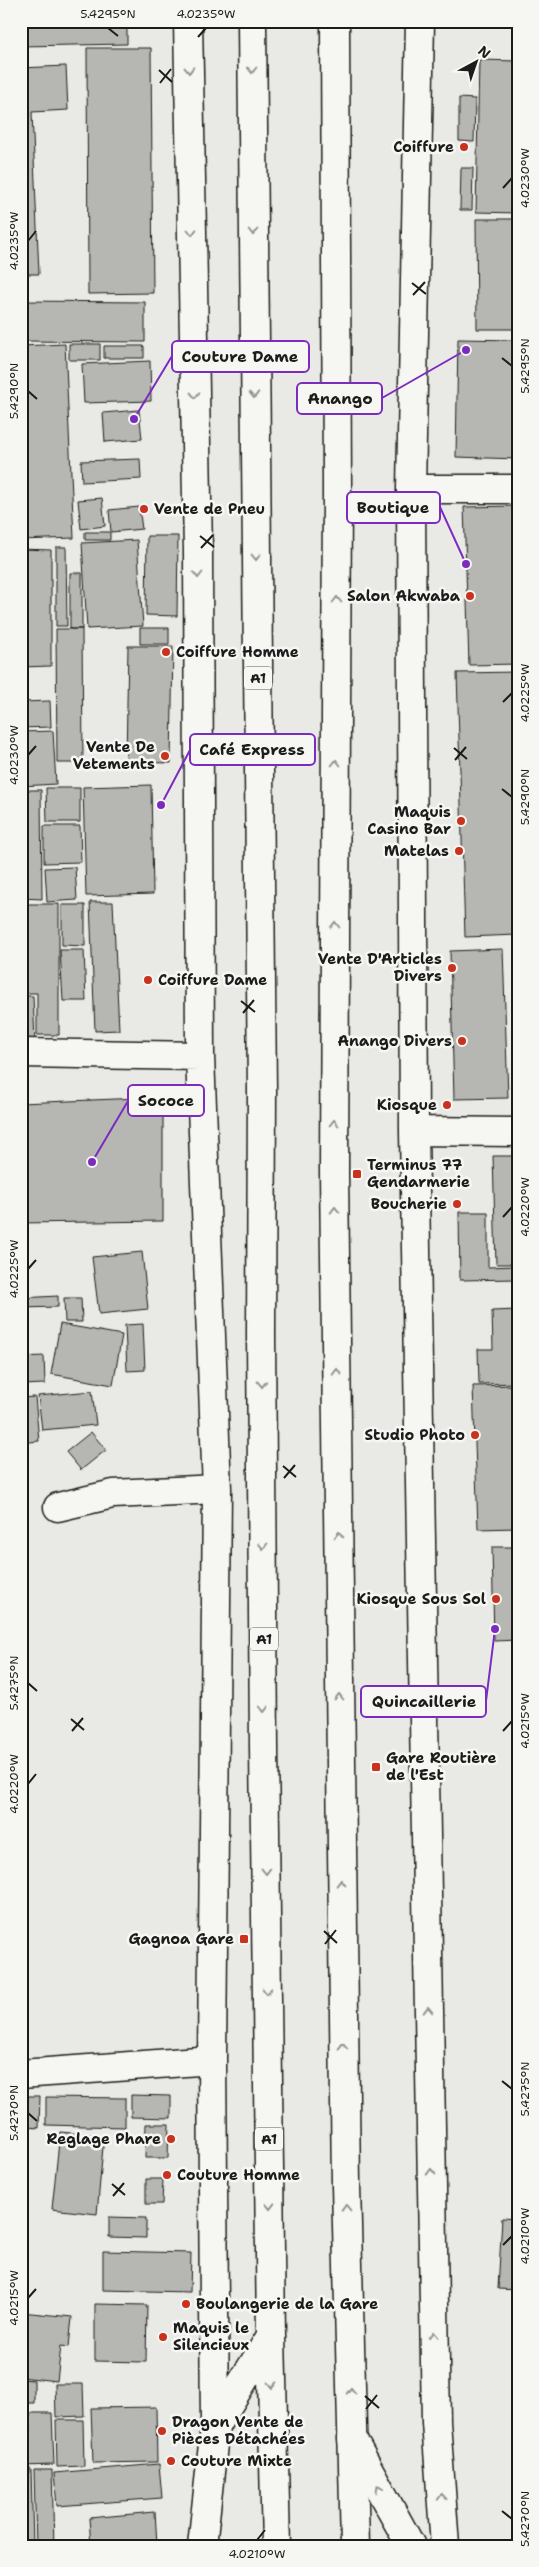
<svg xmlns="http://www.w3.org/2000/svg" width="539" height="2567" viewBox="0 0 539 2567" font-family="'Shantell Sans',sans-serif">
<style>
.building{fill:#b6b6b3;stroke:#1c1c1c}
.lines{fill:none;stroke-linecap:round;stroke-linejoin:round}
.street-casing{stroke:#1c1c1c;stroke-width:31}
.secondary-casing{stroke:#1c1c1c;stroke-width:31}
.primary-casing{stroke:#1c1c1c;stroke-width:31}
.street{stroke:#f6f6f2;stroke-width:28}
.secondary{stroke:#f6f6f2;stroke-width:28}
.primary{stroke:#f6f6f2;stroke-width:28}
.oneway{stroke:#949492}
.ticks{fill:none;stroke:#1c1c1c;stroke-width:2}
.poi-dot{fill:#c8321e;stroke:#f6f6f2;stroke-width:2}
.labels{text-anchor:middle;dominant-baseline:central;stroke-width:5;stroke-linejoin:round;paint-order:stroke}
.shield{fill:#f6f6f2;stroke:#5d5d5c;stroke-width:1}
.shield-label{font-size:14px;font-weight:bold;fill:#1c1c1c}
.poi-label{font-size:15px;font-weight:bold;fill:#1c1c1c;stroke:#f6f6f2;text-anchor:end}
.leader{fill:none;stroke:#7b2cbf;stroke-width:2}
.callout-dot{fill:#7b2cbf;stroke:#f6f6f2;stroke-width:2}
.callout{fill:#f6f6f2;stroke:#7b2cbf;stroke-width:2}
.callout-label{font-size:16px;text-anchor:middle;font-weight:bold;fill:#1c1c1c}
.neatline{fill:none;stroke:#1c1c1c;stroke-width:2}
.ticks-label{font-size:12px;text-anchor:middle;fill:#1c1c1c}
</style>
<rect width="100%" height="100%" fill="#e9e9e5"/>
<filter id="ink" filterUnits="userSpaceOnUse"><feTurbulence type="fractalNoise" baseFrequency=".02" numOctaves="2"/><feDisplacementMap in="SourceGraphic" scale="10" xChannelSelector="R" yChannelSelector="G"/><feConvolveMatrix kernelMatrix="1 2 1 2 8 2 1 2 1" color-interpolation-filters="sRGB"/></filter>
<g filter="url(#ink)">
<path class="building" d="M21 21H127V44L21 46Z
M87 48H151L153 293 88 294Z
M479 60 518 61V213L476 212Z
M66 66 68 110 32 112 39 274H21V68Z
M459 98 475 99 474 142 459 141Z
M461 168H473L472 210H460Z
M476 219H518V329H477Z
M21 301 145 302V342L21 341Z
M458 339 518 340V459L456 457Z
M65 344 74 538 21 540V346Z
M69 344H100V360H69Z
M104 346H144V358H104Z
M150 361 151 401 84 403 82 364Z
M139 410 142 439 105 442 103 413Z
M140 459 141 479 82 482 81 461Z
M102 498 105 526 81 529 78 500Z
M518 506V664L469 665 464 507Z
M139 507 142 529 111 532 109 510Z
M85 532H110V540H85Z
M147 536H178L177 616 146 615Z
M137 540 143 626 87 629 82 543Z
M56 547H66L67 626H56Z
M21 549 51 550V666L21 667Z
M70 573H82V629H70Z
M140 628H169V644H140Z
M56 629H82L83 763H57Z
M128 646H173L171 763 126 762Z
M518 672V935L465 937 457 673Z
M50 701 51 727 21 728V702Z
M53 731 56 784 21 786V732Z
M151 785 153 894 86 896 83 787Z
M46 788H80V822H47Z
M21 790H41L42 899 21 898Z
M44 826H80L81 862 44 863Z
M75 867 77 900 47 902 45 868Z
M90 902H113L119 1030 95 1031Z
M21 904H59V1035H37V993H21Z
M62 905H85V946L62 945Z
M503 949 508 1098 454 1099 450 951Z
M60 950H84L86 1001H63Z
M21 996H33L35 1042H21Z
M163 1097V1221L21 1223V1103Z
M493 1156H518V1264H496Z
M459 1212H488V1267L518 1266V1279L460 1280Z
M142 1252 148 1309 99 1314 92 1257Z
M58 1296V1307L21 1308V1298Z
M64 1298H81L82 1322H65Z
M518 1310V1383L479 1384 478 1349H493L492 1311Z
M60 1324 122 1335 113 1385 51 1374Z
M143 1324 145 1370 127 1371 125 1325Z
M44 1356 45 1384 21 1385V1357Z
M518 1385V1528L478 1529 473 1386Z
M92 1391 96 1425 42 1430 38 1396Z
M35 1397 39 1441 21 1443V1398Z
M91 1432 106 1450 81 1470 66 1452Z
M492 1547H518V1640L494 1641Z
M131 2095 171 2096V2118L131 2117Z
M28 2096H40L39 2128 27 2127Z
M46 2097 125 2098V2127L46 2125Z
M21 2099H24L21 2120Z
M146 2124H169L168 2158H145Z
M60 2132 104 2136 97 2214 52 2209Z
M21 2137H24L21 2179Z
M146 2179H163L162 2204H146Z
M109 2217 146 2218V2238L109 2237Z
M502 2218 518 2219V2290L498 2289Z
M103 2251 191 2253 190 2292 103 2290Z
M95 2304 147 2305 146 2362 95 2361Z
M21 2312 72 2317 69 2347 61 2346 57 2381 21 2377Z
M21 2379 34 2380V2403H21Z
M55 2384H83L84 2416 56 2417Z
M156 2407 157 2462 93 2463 91 2408Z
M30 2413H52L54 2465 21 2466V2432H31Z
M56 2420H83L84 2466 57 2467Z
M159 2464 162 2498 57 2506 54 2473Z
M21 2469H31L33 2546H21Z
M34 2470H52L54 2546H36Z
M155 2512 157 2544 91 2546 89 2518Z"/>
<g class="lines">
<defs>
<path id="street" d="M188 21 198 551 200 1056 217 1489 212 2060 215 2426
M420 21 411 489 414 1131 436 2422 445 2546
M411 489H518
M21 1053 200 1056
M414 1131 518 1132
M58 1507 113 1494 217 1489
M21 2074 212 2060"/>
<path id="secondary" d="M352 2439 411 2546
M202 2546 215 2426"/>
<path id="primary" d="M252 21 262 1091 261 1335 264 1747 271 2336 276 2546
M335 21 337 489 334 1172 346 2185 355 2546
M215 2426 271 2336"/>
</defs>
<use href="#street" class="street-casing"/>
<use href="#secondary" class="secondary-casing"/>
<use href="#primary" class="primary-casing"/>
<use href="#street" class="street"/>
<use href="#secondary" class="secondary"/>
<use href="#primary" class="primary"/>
</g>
<defs><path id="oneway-chevron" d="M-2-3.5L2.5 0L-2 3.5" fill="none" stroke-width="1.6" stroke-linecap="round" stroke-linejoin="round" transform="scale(1.25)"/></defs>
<g class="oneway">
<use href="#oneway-chevron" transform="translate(189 70) rotate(89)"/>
<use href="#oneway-chevron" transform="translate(252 70) rotate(90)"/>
<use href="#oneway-chevron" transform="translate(192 232) rotate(89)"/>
<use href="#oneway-chevron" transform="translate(253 232) rotate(90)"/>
<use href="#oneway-chevron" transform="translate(195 395) rotate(89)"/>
<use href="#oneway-chevron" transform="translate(254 395) rotate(89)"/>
<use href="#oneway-chevron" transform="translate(256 557) rotate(89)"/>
<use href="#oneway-chevron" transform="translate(198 575) rotate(90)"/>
<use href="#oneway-chevron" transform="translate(337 600) rotate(-90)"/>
<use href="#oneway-chevron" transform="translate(336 763) rotate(-90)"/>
<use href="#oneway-chevron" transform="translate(335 925) rotate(-90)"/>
<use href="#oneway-chevron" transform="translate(334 1123) rotate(-90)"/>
<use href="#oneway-chevron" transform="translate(335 1210) rotate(-91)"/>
<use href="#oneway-chevron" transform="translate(337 1372) rotate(-91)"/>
<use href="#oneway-chevron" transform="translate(262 1384) rotate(89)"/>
<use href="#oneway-chevron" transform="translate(339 1535) rotate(-90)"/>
<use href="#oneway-chevron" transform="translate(263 1546) rotate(90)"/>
<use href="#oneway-chevron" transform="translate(339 1697) rotate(-90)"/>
<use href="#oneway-chevron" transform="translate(264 1709) rotate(90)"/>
<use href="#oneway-chevron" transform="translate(266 1871) rotate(89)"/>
<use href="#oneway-chevron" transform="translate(341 1883) rotate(-91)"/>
<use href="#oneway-chevron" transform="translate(267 1991) rotate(89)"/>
<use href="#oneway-chevron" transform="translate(428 2010) rotate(-91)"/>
<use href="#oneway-chevron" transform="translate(343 2046) rotate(-91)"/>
<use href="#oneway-chevron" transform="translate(431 2172) rotate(-91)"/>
<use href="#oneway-chevron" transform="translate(270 2206) rotate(89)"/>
<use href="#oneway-chevron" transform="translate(346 2208) rotate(-92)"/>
<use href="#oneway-chevron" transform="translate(434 2335) rotate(-91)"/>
<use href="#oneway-chevron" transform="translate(272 2385) rotate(89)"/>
<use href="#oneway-chevron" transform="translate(351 2391) rotate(-91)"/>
<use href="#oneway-chevron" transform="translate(379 2488) rotate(-119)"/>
<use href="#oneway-chevron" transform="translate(442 2497) rotate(-94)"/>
</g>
</g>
<path class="ticks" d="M108 28 118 36M198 37 206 28M159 70 172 82M160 83 171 69M503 188 512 178M28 241 36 231M412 283 426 294M413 295 425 282M502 358 512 366M28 391 37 399M200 536 214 547M201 548 213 535M503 702 512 693M454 748 467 759M28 755 36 746M455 760 466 747M502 789 512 797M241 1001 255 1012M243 1013 254 1000M503 1217 512 1207M28 1269 36 1260M283 1466 296 1477M284 1478 295 1465M28 1683 37 1691M71 1719 84 1730M72 1731 83 1718M503 1731 512 1721M28 1784 36 1774M324 1931 337 1943M325 1944 336 1930M502 2081 512 2089M28 2113 37 2121M112 2184 125 2195M113 2196 124 2183M503 2245 512 2236M28 2298 36 2289M365 2396 379 2408M366 2409 377 2395M502 2511 512 2519M257 2540 265 2530"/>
<g class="poi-dot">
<circle cx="464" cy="147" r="5"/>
<circle cx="144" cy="509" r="5"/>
<circle cx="470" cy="596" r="5"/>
<circle cx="166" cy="652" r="5"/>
<circle cx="165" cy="756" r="5"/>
<circle cx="461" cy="821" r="5"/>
<circle cx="459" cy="851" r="5"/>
<circle cx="452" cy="968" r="5"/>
<circle cx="148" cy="980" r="5"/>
<circle cx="462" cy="1041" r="5"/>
<circle cx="447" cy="1105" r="5"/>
<rect x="352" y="1169" width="10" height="10" rx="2.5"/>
<circle cx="457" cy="1204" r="5"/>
<circle cx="475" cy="1435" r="5"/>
<circle cx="496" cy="1599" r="5"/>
<rect x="371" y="1762" width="10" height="10" rx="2.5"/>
<rect x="239" y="1934" width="10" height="10" rx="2.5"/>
<circle cx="171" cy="2139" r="5"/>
<circle cx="167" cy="2175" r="5"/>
<circle cx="186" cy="2304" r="5"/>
<circle cx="163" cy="2337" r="5"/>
<circle cx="162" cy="2431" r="5"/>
<circle cx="171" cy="2461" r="5"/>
</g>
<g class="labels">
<g class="shield">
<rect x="244" y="666.5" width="28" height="23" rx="4"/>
<rect x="250" y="1627.5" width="28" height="23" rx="4"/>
<rect x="255" y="2127.5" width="28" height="23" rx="4"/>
</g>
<g class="shield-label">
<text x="258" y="678">A1</text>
<text x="264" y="1639">A1</text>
<text x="269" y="2139">A1</text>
</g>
<g class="poi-label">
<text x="454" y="147">Coiffure</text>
<text x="154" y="509" text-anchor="start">Vente de Pneu</text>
<text x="460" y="596">Salon Akwaba</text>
<text x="176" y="652" text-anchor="start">Coiffure Homme</text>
<text x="155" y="747">Vente De<tspan x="155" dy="17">Vetements</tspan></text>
<text x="451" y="812">Maquis<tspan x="451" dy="17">Casino Bar</tspan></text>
<text x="449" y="851">Matelas</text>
<text x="442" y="959">Vente D'Articles<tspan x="442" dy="17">Divers</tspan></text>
<text x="158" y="980" text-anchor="start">Coiffure Dame</text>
<text x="452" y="1041">Anango Divers</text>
<text x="437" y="1105">Kiosque</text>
<text x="367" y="1165" text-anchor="start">Terminus 77<tspan x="367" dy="17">Gendarmerie</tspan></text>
<text x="447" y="1204">Boucherie</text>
<text x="465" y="1435">Studio Photo</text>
<text x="486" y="1599">Kiosque Sous Sol</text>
<text x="386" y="1758" text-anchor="start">Gare Routière<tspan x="386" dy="17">de l'Est</tspan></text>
<text x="234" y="1939">Gagnoa Gare</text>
<text x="161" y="2139">Reglage Phare</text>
<text x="177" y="2175" text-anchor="start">Couture Homme</text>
<text x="196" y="2304" text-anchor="start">Boulangerie de la Gare</text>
<text x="173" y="2328" text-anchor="start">Maquis le<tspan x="173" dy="17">Silencieux</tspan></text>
<text x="172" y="2422" text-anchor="start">Dragon Vente de<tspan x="172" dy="17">Pièces Détachées</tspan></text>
<text x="181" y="2461" text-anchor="start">Couture Mixte</text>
</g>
</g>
<path class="leader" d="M134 419L172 356M466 350L382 398M466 564L440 507M161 805L190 750M92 1162L128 1101M495 1629L486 1701"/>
<g class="callout-dot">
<circle cx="134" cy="419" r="5"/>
<circle cx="466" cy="350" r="5"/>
<circle cx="466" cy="564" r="5"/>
<circle cx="161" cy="805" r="5"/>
<circle cx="92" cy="1162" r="5"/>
<circle cx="495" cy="1629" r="5"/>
</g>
<g class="callout">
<rect x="172" y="341" width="137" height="31" rx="5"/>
<rect x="297" y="383" width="85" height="31" rx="5"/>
<rect x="347" y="492" width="93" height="31" rx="5"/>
<rect x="190" y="734" width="125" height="31" rx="5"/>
<rect x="128" y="1085" width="76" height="31" rx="5"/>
<rect x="361" y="1686" width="125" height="31" rx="5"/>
</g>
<g class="callout-label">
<text x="240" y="362">Couture Dame</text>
<text x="340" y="404">Anango</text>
<text x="393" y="513">Boutique</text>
<text x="252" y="755">Café Express</text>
<text x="166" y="1106">Sococe</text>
<text x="424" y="1707">Quincaillerie</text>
</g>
<rect width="539" height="2567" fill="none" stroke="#f6f6f2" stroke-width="55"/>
<g transform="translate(476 62) rotate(40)" stroke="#f6f6f2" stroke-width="4" paint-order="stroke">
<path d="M0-4L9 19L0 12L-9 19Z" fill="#1c1c1c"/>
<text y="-8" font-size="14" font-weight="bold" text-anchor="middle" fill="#1c1c1c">N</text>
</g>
<rect x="28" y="28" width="484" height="2512" class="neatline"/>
<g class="ticks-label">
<text x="108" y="18">5.4295°N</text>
<text x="206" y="18">4.0235°W</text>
<text transform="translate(525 178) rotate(-90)" y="4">4.0230°W</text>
<text transform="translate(14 241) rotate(-90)" y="4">4.0235°W</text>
<text transform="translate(525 366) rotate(-90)" y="4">5.4295°N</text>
<text transform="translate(14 391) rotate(-90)" y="4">5.4290°N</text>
<text transform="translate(525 693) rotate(-90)" y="4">4.0225°W</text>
<text transform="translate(14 755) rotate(-90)" y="4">4.0230°W</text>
<text transform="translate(525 797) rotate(-90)" y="4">5.4290°N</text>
<text transform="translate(525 1207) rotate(-90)" y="4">4.0220°W</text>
<text transform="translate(14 1269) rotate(-90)" y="4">4.0225°W</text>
<text transform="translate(14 1683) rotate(-90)" y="4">5.4275°N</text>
<text transform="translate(525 1721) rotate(-90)" y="4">4.0215°W</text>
<text transform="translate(14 1784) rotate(-90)" y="4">4.0220°W</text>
<text transform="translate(525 2089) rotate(-90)" y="4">5.4275°N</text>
<text transform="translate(14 2113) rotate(-90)" y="4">5.4270°N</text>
<text transform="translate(525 2236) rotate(-90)" y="4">4.0210°W</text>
<text transform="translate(14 2298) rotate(-90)" y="4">4.0215°W</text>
<text transform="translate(525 2519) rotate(-90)" y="4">5.4270°N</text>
<text x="257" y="2558">4.0210°W</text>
</g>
</svg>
